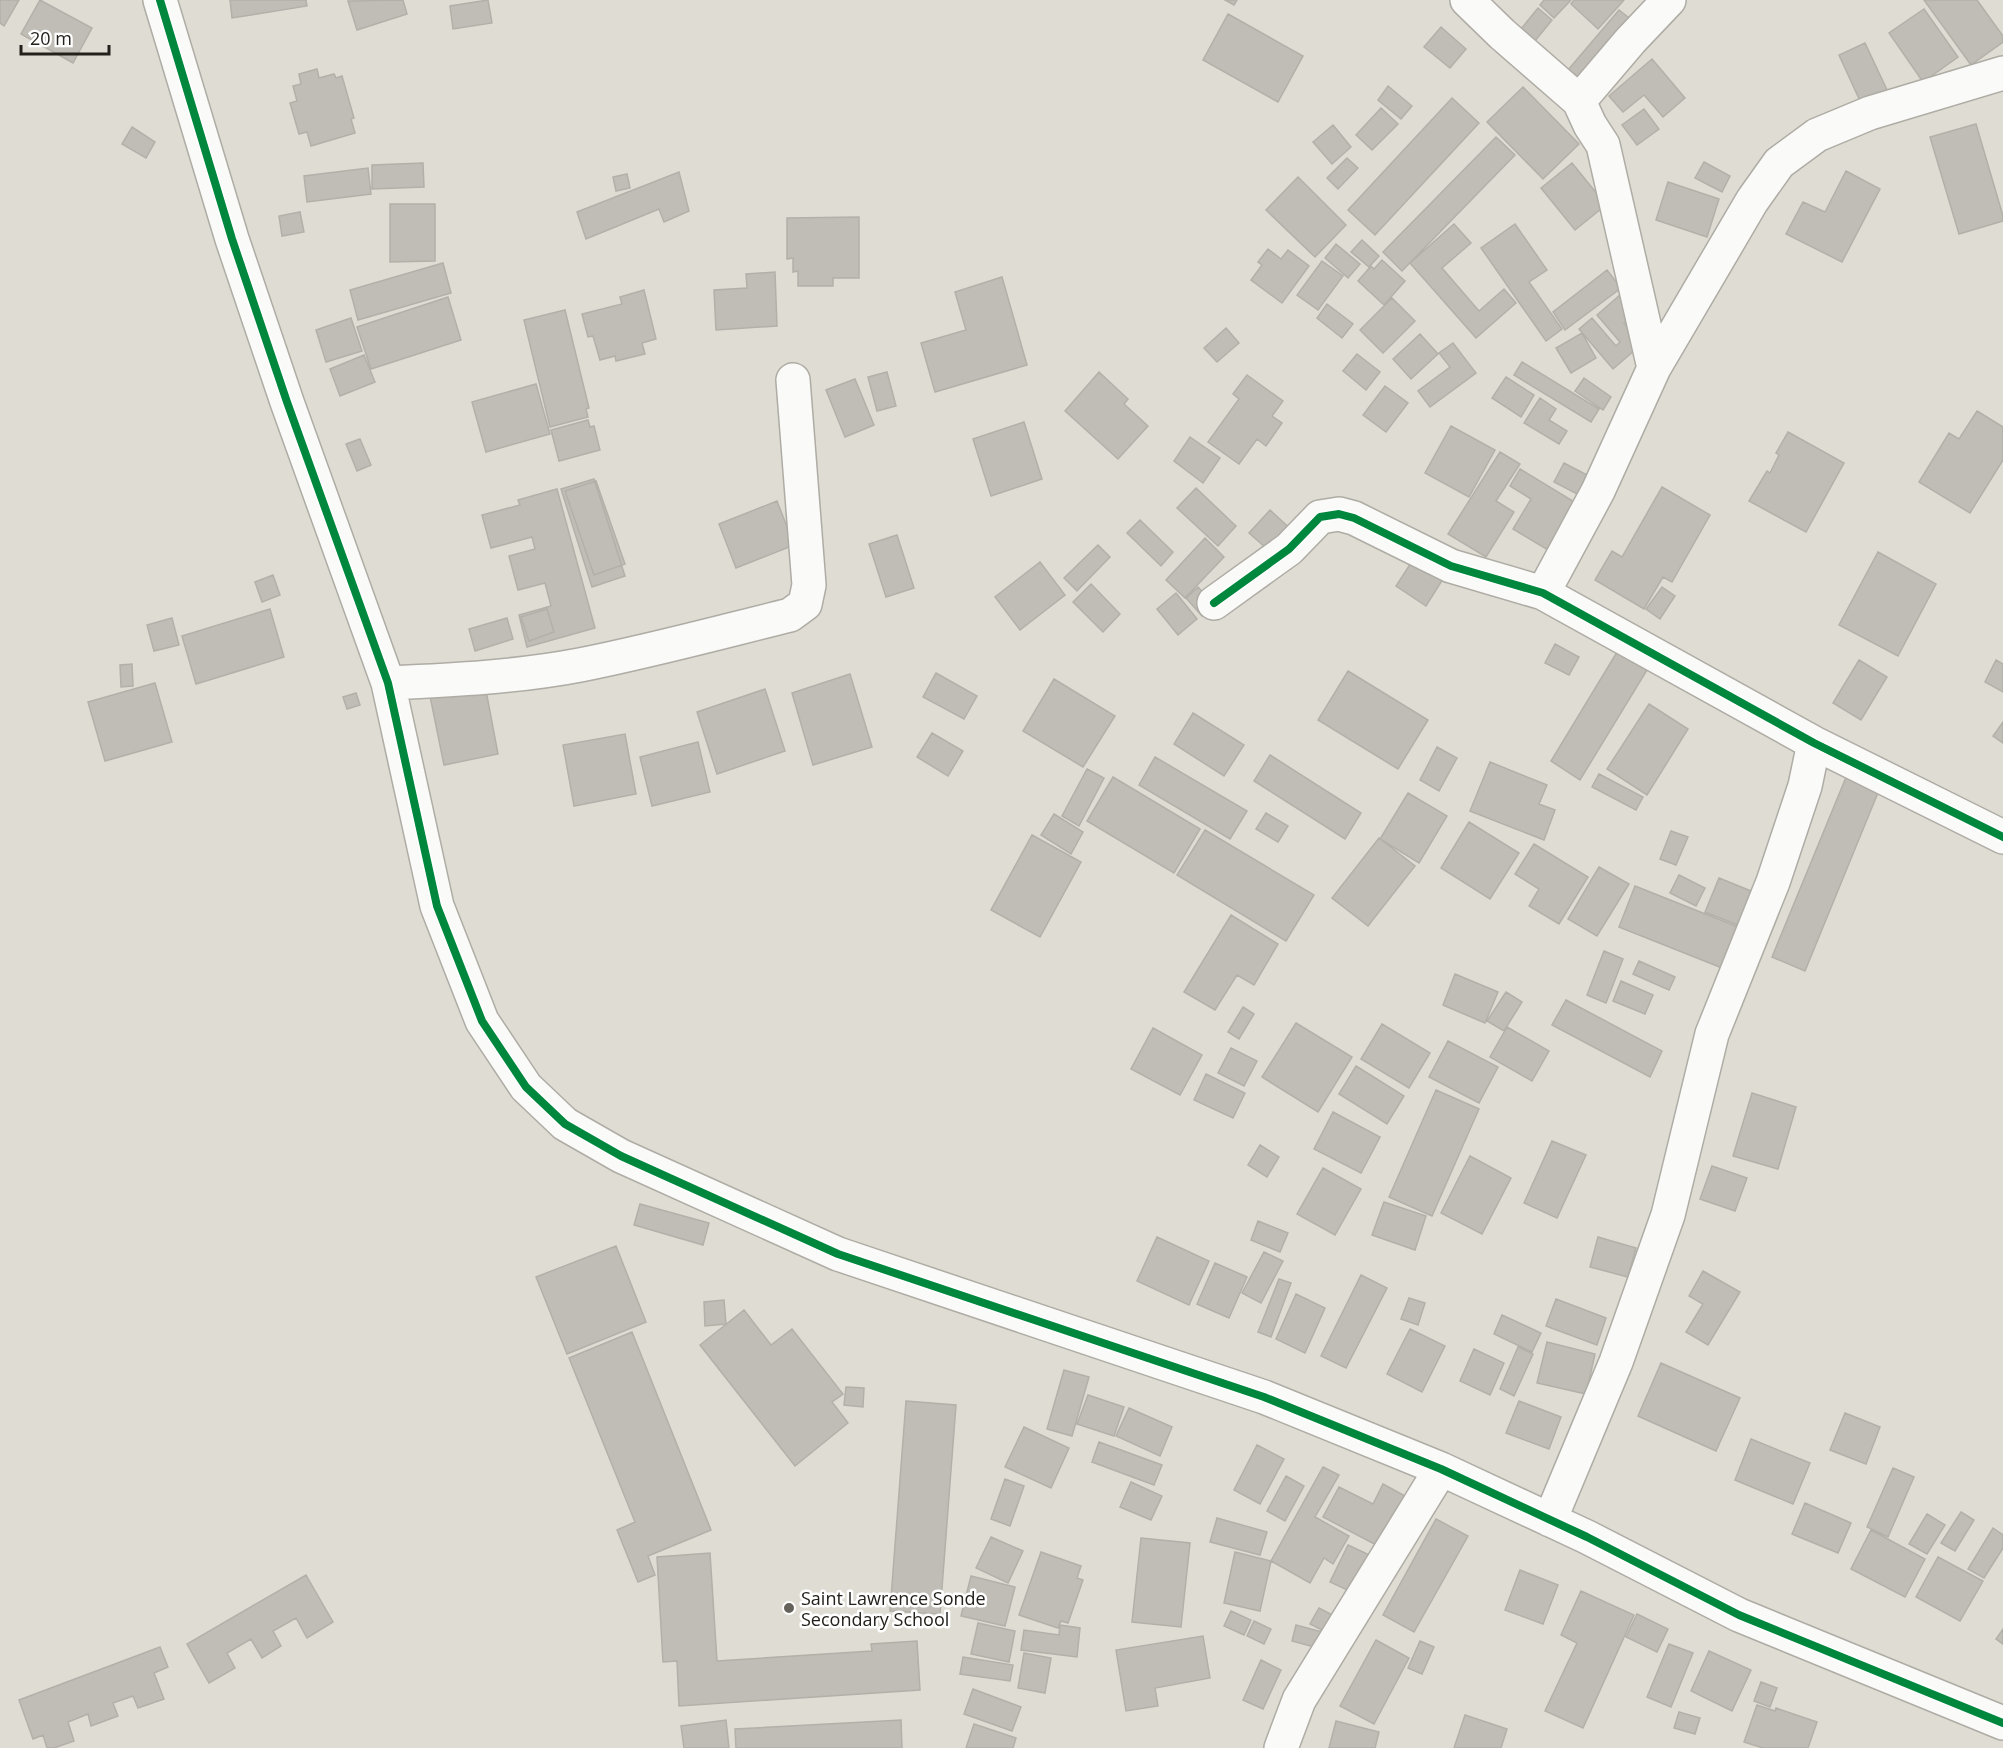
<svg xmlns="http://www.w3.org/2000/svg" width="2003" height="1748" viewBox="0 0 2003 1748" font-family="'Open Sans',sans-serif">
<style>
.building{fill:#c0bdb6;stroke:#b3b0a9;stroke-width:1.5}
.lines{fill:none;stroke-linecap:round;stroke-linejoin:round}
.street-casing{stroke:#afaca5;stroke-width:36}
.street{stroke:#fafaf8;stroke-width:33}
.cycleway-casing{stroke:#fff;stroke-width:11}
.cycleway{stroke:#00873e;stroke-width:8}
.poi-dot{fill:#65625b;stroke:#fff;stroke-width:2}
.labels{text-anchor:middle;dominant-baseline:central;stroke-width:5;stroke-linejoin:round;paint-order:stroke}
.poi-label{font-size:18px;fill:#23211b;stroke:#fff;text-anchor:start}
</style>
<rect width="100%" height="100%" fill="#dfdcd3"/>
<path class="building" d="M0 0H19L4 26 0 23Z
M40 0 92 28 73 63 21 34Z
M230 0H306L307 6 232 18Z
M403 0 407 14 357 30 348 1Z
M488 0 492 23 453 29 450 6Z
M1225 0H1237L1234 5Z
M1544 0H1571L1554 18 1540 5Z
M1574 0H1624L1598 29 1571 4Z
M1924 0H1977L2003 36V42L1971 65Z
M1538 8 1552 20 1535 41 1521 29Z
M1924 9 1958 57 1923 82 1889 33Z
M1619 10 1637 24 1584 85 1568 70Z
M1228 14 1303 56 1278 102 1203 60Z
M1441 27 1466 49 1450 68 1424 47Z
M1865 43 1887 90 1861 103 1839 55Z
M1652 59 1685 98 1663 117 1644 95 1623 112 1609 96Z
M317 69 319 78 334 74 336 78 342 76 354 118 351 119 355 133 311 146 307 132 299 134 290 103 297 101 293 86 301 84 299 74Z
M1388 86 1412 106 1401 119 1378 100Z
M1523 87 1579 144 1543 179 1487 122Z
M1452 98 1479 123 1375 235 1348 210Z
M1381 108 1398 124 1372 150 1356 135Z
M1644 109 1659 129 1637 145 1622 125Z
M1976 124 2003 216V221L1959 234 1930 137Z
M1333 125 1351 147 1332 164 1313 142Z
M132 127 155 142 146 158 122 144Z
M1496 137 1515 155 1402 271 1383 252Z
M1347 158 1358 168 1338 189 1327 178Z
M1704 162 1730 176 1722 192 1695 178Z
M423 163 424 187 372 189V165Z
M1572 163 1606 205 1575 230 1541 188Z
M368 168 371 194 307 202 304 176Z
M1846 171 1880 189 1842 262 1786 234 1803 202 1825 212Z
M679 172 689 211 664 222 659 209 586 239 577 212Z
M627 174 630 188 616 191 613 177Z
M1298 177 1346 225 1315 257 1266 210Z
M1668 182 1719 199 1707 237 1656 220Z
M390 204H435V261L390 262Z
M300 212 304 232 282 236 279 216Z
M859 217V278H833V286H798V271L793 272V258L787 259V218Z
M1454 224 1471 243 1442 268 1479 311 1504 289 1516 303 1476 338 1410 263Z
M1515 224 1547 270 1529 282 1562 329 1546 341 1481 248Z
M1362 240 1379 256 1369 267 1351 252Z
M1336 244 1360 264 1348 278 1325 258Z
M1268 249 1281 259 1288 250 1309 266 1282 303 1251 280 1262 265 1258 262Z
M1382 260 1405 281 1384 305 1358 281 1371 266 1374 269Z
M1322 261 1343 276 1318 310 1297 295Z
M443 263 451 293 358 320 350 290Z
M1607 270 1621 288 1565 330 1553 312Z
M775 272 777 326 716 330 714 290 747 288 746 274Z
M1002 277 1027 365 935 392 921 343 966 330 955 292Z
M644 290 656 339 642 343 645 354 616 361 615 356 600 360 593 336 588 337 582 314 622 304 620 297Z
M1621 294 1637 312 1624 323 1642 344 1613 369 1579 329 1592 318 1616 346 1620 342 1597 315Z
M448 297 461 340 371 369 357 327Z
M1392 298 1415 321 1383 353 1360 330Z
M1327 304 1353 324 1342 338 1317 318Z
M565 310 589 408 586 409 588 417 550 427 524 320Z
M351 318 362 351 326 362 316 330Z
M1226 328 1239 343 1217 362 1204 348Z
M1582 333 1596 358 1571 373 1556 348Z
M1420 334 1438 354 1411 379 1393 359Z
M1453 343 1476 373 1430 407 1418 391 1450 367 1439 353Z
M1357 354 1380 372 1366 390 1343 371Z
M364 355 375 382 340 396 330 369Z
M1522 362 1599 409 1591 422 1514 375Z
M887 372 896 406 877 411 868 377Z
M1099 372 1128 399 1124 404 1148 426 1118 459 1065 411Z
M1247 375 1283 401 1272 416 1282 423 1266 446 1257 439 1239 464 1208 442 1239 399 1233 394Z
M1506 377 1534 395 1521 417 1492 398Z
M1584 378 1611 397 1603 410 1575 391Z
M855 379 874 425 845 437 826 390Z
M536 384 550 434 486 452 472 402Z
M1385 386 1408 403 1386 432 1363 415Z
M1540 398 1556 409 1549 420 1567 431 1559 444 1524 423Z
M1977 411 2003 427V460L1970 513 1919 482 1949 433 1959 439Z
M588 420 590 427 594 426 600 450 559 461 551 430Z
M1024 422 1042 479 991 496 973 439Z
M1451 426 1495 450 1469 497 1425 473Z
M1788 432 1844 463 1806 532 1749 501 1767 471 1770 473 1779 455 1776 453Z
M1190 437 1220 458 1203 483 1174 461Z
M360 439 371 465 357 471 346 444Z
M1500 452 1520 464 1496 501 1514 512 1486 557 1448 534Z
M1564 463 1591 477 1581 496 1554 482Z
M1520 469 1581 506 1553 553 1513 529 1531 499 1510 486Z
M594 479 625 576 592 587 561 489Z
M596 481 625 564 594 575 565 491Z
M1662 487 1710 515 1672 582 1663 577 1644 609 1595 580 1612 551 1622 557Z
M1196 488 1236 526 1218 546 1177 508Z
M557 489 595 628 527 647 519 615 551 606 545 583 518 590 509 556 535 549 532 537 491 548 482 515 520 505 518 500Z
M777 501 794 545 736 568 719 524Z
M1270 510 1295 533 1275 556 1249 533Z
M1140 520 1173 552 1161 566 1127 533Z
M897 535 914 588 886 597 869 544Z
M1205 538 1224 557 1185 598 1166 580Z
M1098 545 1110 557 1077 591 1064 578Z
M1418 552 1448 571 1426 606 1396 586Z
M1878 552 1936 584 1898 656 1839 625Z
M1040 562 1065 595 1020 630 995 597Z
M273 575 280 595 262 602 255 582Z
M1091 584 1120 614 1103 632 1073 602Z
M1198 587 1214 605 1202 616 1186 598Z
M1662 587 1675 596 1660 619 1646 609Z
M1176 593 1197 619 1178 635 1157 609Z
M270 609 284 657 196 684 182 636Z
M547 609 554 632 529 641 521 617Z
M172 618 179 645 154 651 147 625Z
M507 618 513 639 475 651 469 629Z
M1555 644 1579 657 1569 675 1545 663Z
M1617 652 1647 670 1580 780 1551 761Z
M1859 660 1887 677 1861 720 1833 703Z
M1996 660 2003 664V692L1985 682Z
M132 664 133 686 121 687 120 665Z
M1348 671 1428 720 1398 769 1318 720Z
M936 673 977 696 964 719 923 697Z
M850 674 872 747 813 765 792 693Z
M1054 679 1115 716 1083 767 1023 731Z
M155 683 172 742 105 761 88 702Z
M485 685 498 754 444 765 430 696Z
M765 689 785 751 717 774 697 712Z
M356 693 360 705 347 709 343 697Z
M1649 704 1688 729 1647 795 1607 769Z
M1193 713 1244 745 1224 776 1174 744Z
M2003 722V743L1993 736Z
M932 733 963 751 948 776 917 757Z
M625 734 636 794 574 806 563 745Z
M698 742 710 792 652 806 640 757Z
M1437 747 1457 758 1439 791 1420 780Z
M1270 755 1361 813 1345 839 1254 781Z
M1155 757 1247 811 1230 839 1139 785Z
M1490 762 1547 785 1539 804 1555 810 1544 840 1470 811Z
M1087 769 1104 778 1079 826 1062 816Z
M1849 770 1882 783 1805 971 1772 957Z
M1599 774 1643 797 1636 810 1592 787Z
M1113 777 1200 829 1174 873 1087 821Z
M1408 793 1447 816 1419 863 1380 839Z
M1266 813 1288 826 1278 842 1256 829Z
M1054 814 1083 832 1071 854 1041 835Z
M1469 822 1519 853 1490 899 1441 868Z
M1205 830 1314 895 1286 941 1177 875Z
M1671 831 1688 837 1676 865 1660 859Z
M1032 835 1081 862 1040 937 991 910Z
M1379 838 1415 866 1368 926 1332 898Z
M1534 844 1588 877 1559 924 1529 906 1539 889 1515 874Z
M1599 867 1629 884 1597 936 1568 919Z
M1679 875 1705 888 1696 906 1670 893Z
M1719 878 1751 891 1738 925 1705 912Z
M1635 886 1738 927 1722 968 1619 927Z
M1231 915 1278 944 1254 985 1237 975 1215 1010 1184 992Z
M1604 951 1623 959 1606 1003 1587 995Z
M1639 961 1675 977 1669 990 1633 974Z
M1455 974 1498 992 1485 1023 1443 1005Z
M1621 981 1653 995 1645 1014 1613 1001Z
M1506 992 1522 1002 1504 1031 1487 1021Z
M1566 1000 1662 1051 1650 1077 1552 1025Z
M1243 1007 1254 1014 1239 1039 1228 1032Z
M1296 1023 1352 1057 1318 1112 1262 1077Z
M1382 1024 1430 1053 1409 1088 1361 1059Z
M1507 1027 1549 1051 1532 1081 1490 1057Z
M1153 1028 1202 1055 1180 1095 1131 1069Z
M1448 1041 1498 1067 1479 1103 1429 1077Z
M1231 1048 1257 1061 1244 1086 1218 1073Z
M1356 1066 1404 1096 1387 1124 1339 1094Z
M1206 1074 1245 1093 1233 1118 1194 1100Z
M1436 1090 1479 1109 1432 1216 1389 1197Z
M1752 1093 1796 1107 1778 1169 1733 1156Z
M1333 1112 1380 1137 1361 1173 1314 1149Z
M1552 1141 1586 1155 1557 1218 1524 1203Z
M1260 1145 1279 1157 1267 1177 1248 1165Z
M1470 1156 1511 1178 1482 1234 1441 1213Z
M1712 1166 1747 1178 1735 1211 1700 1199Z
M1323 1168 1361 1189 1335 1235 1297 1214Z
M1384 1202 1426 1216 1415 1250 1372 1235Z
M640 1204 709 1223 703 1245 634 1225Z
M1258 1221 1288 1233 1280 1252 1251 1240Z
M1157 1237 1209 1261 1189 1305 1137 1281Z
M1598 1237 1636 1248 1628 1277 1590 1267Z
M616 1246 646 1322 567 1354 536 1277Z
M1264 1252 1283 1261 1261 1303 1242 1293Z
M1215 1263 1247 1277 1229 1318 1197 1304Z
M1703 1271 1740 1292 1708 1345 1686 1332 1703 1304 1689 1296Z
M1361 1275 1387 1288 1346 1368 1321 1356Z
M1279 1279 1291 1283 1271 1337 1258 1332Z
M1296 1294 1325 1308 1305 1353 1276 1339Z
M1409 1298 1425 1303 1418 1325 1401 1319Z
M1556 1299 1606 1318 1597 1345 1546 1326Z
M724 1300 726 1324 705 1326 704 1302Z
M744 1310 771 1345 792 1329 843 1394 832 1402 848 1423 795 1466 700 1345Z
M1502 1315 1541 1333 1532 1352 1494 1334Z
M1410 1329 1445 1346 1422 1392 1387 1374Z
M632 1332 711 1530 648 1556 655 1575 638 1582 617 1530 635 1522 569 1358Z
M1547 1342 1595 1354 1586 1394 1537 1383Z
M1518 1347 1533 1354 1514 1396 1500 1389Z
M1474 1349 1504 1363 1490 1395 1460 1381Z
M1661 1363 1740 1398 1716 1451 1638 1416Z
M1064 1370 1089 1377 1072 1436 1047 1429Z
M846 1387 864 1388 863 1407 844 1405Z
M1088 1395 1124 1407 1114 1436 1077 1424Z
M906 1401 956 1405 940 1614 890 1611Z
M1519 1401 1561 1417 1549 1449 1506 1433Z
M1129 1408 1172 1427 1160 1456 1116 1436Z
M1845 1413 1880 1427 1866 1464 1830 1450Z
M1024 1427 1069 1448 1051 1488 1005 1467Z
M1751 1439 1810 1463 1793 1504 1735 1480Z
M1099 1442 1162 1465 1154 1485 1092 1462Z
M1257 1445 1284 1459 1260 1504 1234 1490Z
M1323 1467 1339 1475 1315 1517 1349 1536 1333 1564 1324 1558 1310 1583 1271 1561Z
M1893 1468 1914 1477 1888 1537 1867 1527Z
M1286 1476 1304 1486 1285 1521 1267 1511Z
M1005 1479 1024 1486 1010 1526 991 1519Z
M1131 1482 1162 1496 1151 1520 1120 1507Z
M1383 1484 1407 1497 1380 1547 1323 1517 1339 1487 1373 1504Z
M1805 1503 1851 1523 1838 1553 1792 1534Z
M1961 1512 1974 1520 1955 1551 1941 1543Z
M1927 1514 1945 1525 1927 1554 1909 1544Z
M1217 1518 1267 1532 1260 1555 1210 1542Z
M1436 1519 1468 1536 1414 1632 1383 1615Z
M1993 1528 2003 1535V1548L1984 1578 1968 1569Z
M1871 1530 1925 1559 1905 1597 1851 1569Z
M991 1537 1023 1551 1008 1583 976 1568Z
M1141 1538 1190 1543 1181 1627 1132 1622Z
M1348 1545 1378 1559 1360 1596 1330 1582Z
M1041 1552 1081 1566 1077 1578 1083 1580 1068 1623 1061 1621 1058 1628 1019 1615Z
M1235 1552 1271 1561 1260 1611 1224 1603Z
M710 1553 717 1661 872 1651 871 1644 917 1641 920 1690 679 1706 677 1661 663 1662 657 1557Z
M1938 1557 1983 1581 1960 1621 1916 1597Z
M1520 1570 1558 1585 1543 1624 1505 1610Z
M306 1575 333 1622 307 1638 296 1618 273 1631 281 1646 262 1658 251 1639 227 1653 235 1668 209 1683 187 1644Z
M971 1576 1015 1587 1005 1626 961 1616Z
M1581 1591 1634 1615 1583 1728 1545 1711 1577 1643 1561 1635Z
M1319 1608 1338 1618 1330 1634 1310 1624Z
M1231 1611 1251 1620 1244 1635 1224 1626Z
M1637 1614 1668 1629 1657 1652 1626 1637Z
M1254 1621 1271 1629 1264 1644 1247 1636Z
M978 1623 1015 1631 1009 1662 971 1654Z
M1060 1625 1080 1628 1077 1657 1021 1650 1024 1630 1059 1635Z
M1296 1625 1326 1633 1322 1649 1292 1641Z
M2003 1629V1644L1996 1639Z
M1203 1636 1210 1678 1155 1688 1158 1706 1126 1711 1116 1650Z
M1376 1640 1409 1658 1374 1724 1340 1706Z
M1420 1641 1434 1647 1422 1674 1408 1668Z
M1669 1644 1693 1653 1671 1707 1647 1697Z
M160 1647 168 1667 154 1673 164 1699 138 1708 133 1696 113 1703 118 1716 91 1726 88 1714 68 1722 74 1741 54 1748H47L43 1735 33 1739 19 1700Z
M1709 1651 1751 1670 1732 1711 1691 1691Z
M1024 1653 1051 1658 1045 1693 1018 1688Z
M963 1657 1013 1665 1010 1681 960 1674Z
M1261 1660 1281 1670 1263 1709 1243 1700Z
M1761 1682 1777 1688 1770 1707 1754 1701Z
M973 1689 1021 1707 1012 1731 964 1714Z
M1757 1705 1775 1711 1776 1708 1817 1722 1808 1748H1763L1744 1742Z
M1679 1712 1700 1718 1695 1734 1674 1728Z
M1465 1715 1507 1729 1501 1748H1454Z
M726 1720 729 1748H684L681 1726Z
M901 1720 902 1748H736L735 1729Z
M1336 1721 1379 1732 1375 1748H1329Z
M974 1724 1016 1738 1013 1748H966Z"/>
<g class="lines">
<defs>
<path id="street" d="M160 0 232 239 287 402 388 683 437 906 482 1021 526 1087 565 1124 621 1156 838 1254 1264 1397 1441 1469 1587 1537 1739 1615 2003 1723
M1467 0 1502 34 1579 101 1590 125 1603 145 1654 368
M1579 101 1631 40 1669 0
M1543 593 1598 491 1654 368 1752 201 1779 163 1817 135 1870 113 2003 73
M1214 603 1289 549 1320 517 1339 514 1354 518 1451 566 1543 593 1814 743 2003 837
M388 683C452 680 517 677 580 665 651 651 721 632 790 615L805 604 809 585 793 380
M1550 1520 1616 1362 1668 1215 1712 1034 1773 882 1805 786 1814 743
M1281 1748 1299 1700 1441 1469"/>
</defs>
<use href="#street" class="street-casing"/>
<use href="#street" class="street"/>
<defs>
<path id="cycleway" d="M160 0 232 239 287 402 388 683 437 906 482 1021 526 1087 565 1124 621 1156 838 1254 1264 1397 1441 1469 1587 1537 1739 1615 2003 1723
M1214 603 1289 549 1320 517 1339 514 1354 518 1451 566 1543 593 1814 743 2003 837"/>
</defs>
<use href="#cycleway" class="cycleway-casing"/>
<use href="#cycleway" class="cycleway"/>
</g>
<circle class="poi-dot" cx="789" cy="1608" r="6"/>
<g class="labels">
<g class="poi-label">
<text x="801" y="1598">Saint Lawrence Sonde<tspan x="801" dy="21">Secondary School</tspan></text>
</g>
</g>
<path d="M21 45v9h88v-9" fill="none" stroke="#23211b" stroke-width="3"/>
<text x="30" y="45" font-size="18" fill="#23211b" stroke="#ffffff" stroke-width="4.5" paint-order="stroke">20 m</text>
</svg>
